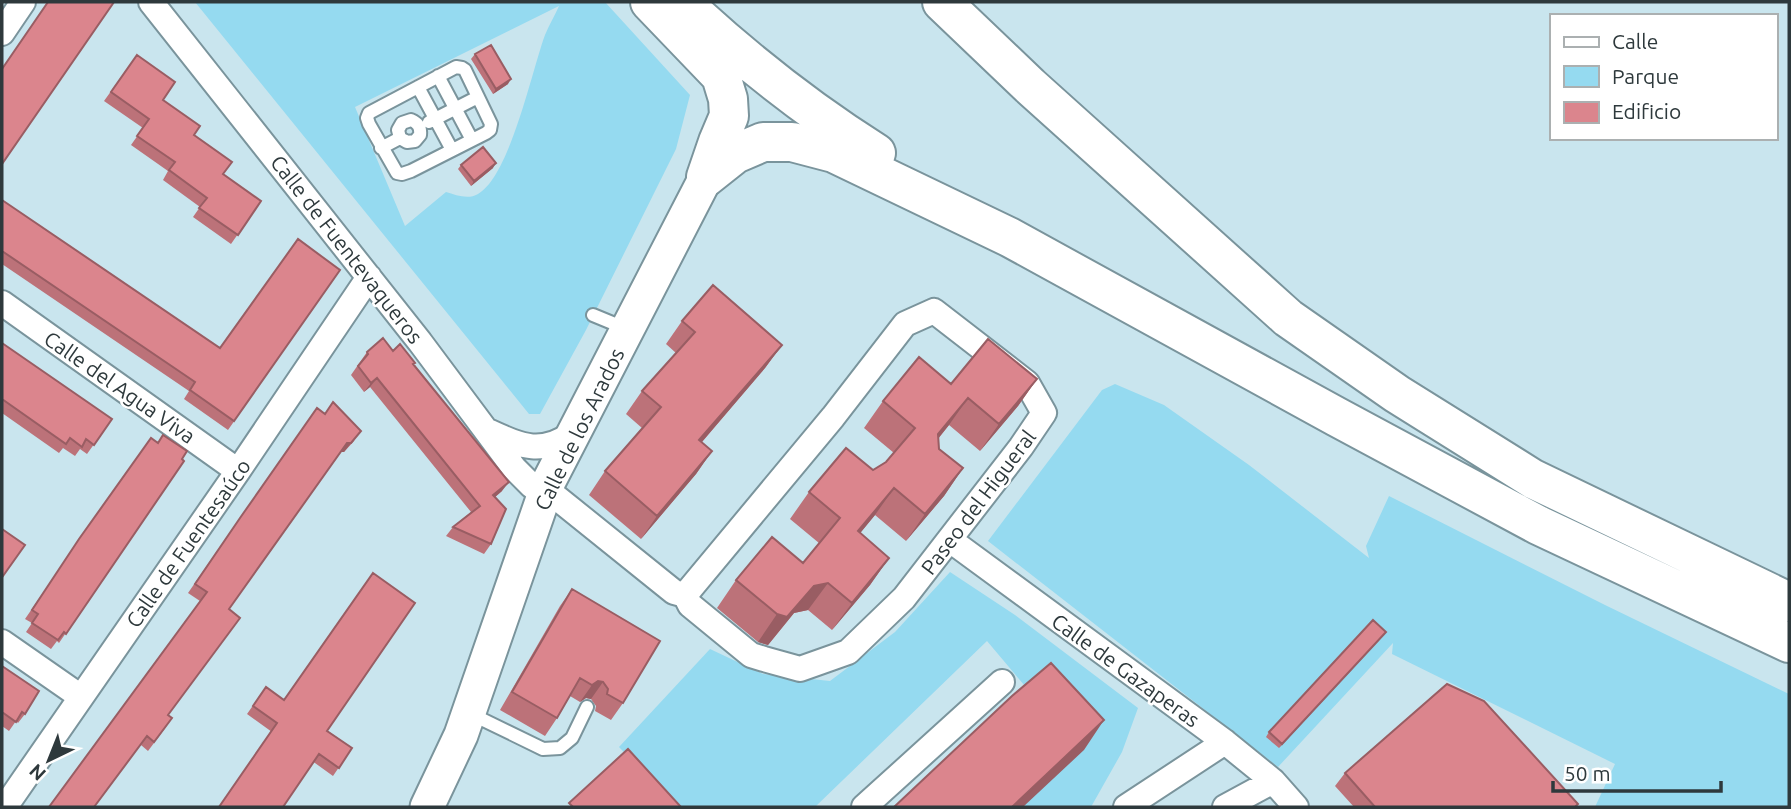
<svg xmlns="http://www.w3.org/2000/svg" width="1791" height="809" viewBox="0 0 1791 809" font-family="Ubuntu,sans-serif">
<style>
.green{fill:#95daf0;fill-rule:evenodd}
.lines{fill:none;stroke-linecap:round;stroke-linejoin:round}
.lane-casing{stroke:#7a949c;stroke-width:16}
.street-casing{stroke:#7a949c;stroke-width:28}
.secondary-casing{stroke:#7a949c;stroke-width:37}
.highway-casing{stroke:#7a949c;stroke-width:42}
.lane{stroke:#fff;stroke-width:12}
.street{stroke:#fff;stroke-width:24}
.secondary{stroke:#fff;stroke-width:33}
.highway{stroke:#fff;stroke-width:38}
.wall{fill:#bc7279}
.shaded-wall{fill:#995d63}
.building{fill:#db858d;stroke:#995d63;stroke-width:2}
.labels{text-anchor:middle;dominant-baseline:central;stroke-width:5;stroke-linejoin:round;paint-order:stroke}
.street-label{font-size:21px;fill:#2e393c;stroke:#fff}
</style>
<rect width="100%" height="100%" fill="#c9e5ee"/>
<path class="green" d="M195 2H605L690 95 676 149 586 330 540 414H529ZM559 6C555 15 549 25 545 35 532 70 510 176 478 194 468 200 456 195 446 192L405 226 355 107Z
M1115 384 1164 405 1249 465 1369 558 1366 546 1389 496 1605 605 1789 694V807H1595L1615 764 1392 654 1393 643 1278 767 988 541 1102 390Z
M950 572 1015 615 1138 708 1122 752 1091 807H1023L1030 692 987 641 815 807H677L619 747 710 649 763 674 830 681 895 632Z"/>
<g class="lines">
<defs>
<path id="lane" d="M456 67 462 68 465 70 491 124 490 130 486 133 411 171 402 174 397 173 369 124 367 118 369 113Z
M438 76 472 140
M418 87 452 150
M429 122 478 97
M381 148 400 138 407 142 415 141 420 135C421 127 418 123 411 120L402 123 398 130 400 138
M593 315 627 329
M469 713 543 749 560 748 572 738 587 707"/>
<path id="street" d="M151 2 420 342 514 468 532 486 546 489 674 592 685 595
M2 33 23 2
M2 303 238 471
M934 311 1027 383 1044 413 1021 447 904 598 848 652 800 669 764 659 751 655 690 605 685 595 833 417 905 324Z
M490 432C523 447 541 455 574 433
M950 540 1225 742 1273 781 1296 807
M2 642 81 697
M5 807 238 471 369 277
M864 807 1002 682
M1126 807 1225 742
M1225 807 1273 781"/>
<path id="secondary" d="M427 807 461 735 549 481 706 177"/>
<path id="highway" d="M650 2 721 76 728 99 729 116 718 142 706 177
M682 2C742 58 806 109 876 153
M942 2 1030 86 1288 318 1397 394 1533 479 1789 602
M706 177 735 154 763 142H792L834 153 1009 237 1337 417 1538 525 1789 643"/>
</defs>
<use href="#lane" class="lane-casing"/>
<use href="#street" class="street-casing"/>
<use href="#secondary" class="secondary-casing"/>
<use href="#highway" class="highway-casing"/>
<use href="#lane" class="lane"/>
<use href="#street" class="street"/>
<use href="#secondary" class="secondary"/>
<use href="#highway" class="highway"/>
</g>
<path class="wall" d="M475 54 508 84 493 94 471 59Z
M137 55 163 100 194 135 223 174 261 201 231 244 193 217 200 207 163 180 168 171 131 145 143 128 104 101Z
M461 165 493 168 471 186 458 169Z
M2 200 220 348 340 270 228 430 184 399 189 391 2 264Z
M682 321 782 345 765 368 702 442 712 451 696 474 641 539 589 495 605 471 642 428 626 414 642 391 676 353 666 344Z
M2 343 112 419 87 454 80 449 75 456 63 448 59 453 2 413Z
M393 351 414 364 502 491 495 497 491 544 484 554 446 536 453 527 471 512 370 387 364 392 351 375 367 352Z
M1037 379 1018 406 980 451 949 425 938 439 939 449 963 468 944 496 906 541 875 515 860 533 889 558 870 585 832 630 808 610 794 613 768 645 758 642 717 608 736 580 803 563 819 543 790 519 809 492 873 470 886 462 894 453 864 428 883 401 951 384Z
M355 440 344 452H341L229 609 168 715 166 727 148 751 141 745 200 601 188 593 240 518Z
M182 459 184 461 59 643 57 641 51 649 26 632 32 623 25 619 73 549Z
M572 589 623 703 611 720 595 711 596 706 591 699 586 698 580 702 570 696 557 718 545 736 500 710 560 606Z
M1386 632 1279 748 1266 737 1269 732Z
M2 666 25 714 18 723 16 721 9 731 2 726Z
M266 687 352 748 333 776 247 714Z
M1345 773 1578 804 1576 807H1354L1335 786Z"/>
<path class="shaded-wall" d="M511 79 508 84 493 94 496 89Z
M496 163 493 168 471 186 474 181Z
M782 345 765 368 683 464 699 440Z
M377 378 370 387 364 392 371 383Z
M1037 379 1018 406 980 451 999 424Z
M968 398 949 425 919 462 938 434Z
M361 431 344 452H341L347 443Z
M712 451 696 474 641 539 657 516Z
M963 468 944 496 906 541 925 514Z
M509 482 502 491 487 504 493 495Z
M894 488 875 515 839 559 858 531Z
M889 558 870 585 832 630 852 603Z
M828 583 808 610 794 613 768 645 758 642 777 614 814 586Z
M1386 632 1382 637 1279 748 1282 744Z
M598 681 603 682 591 699 586 698 580 702 592 685Z
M1104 720 1084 750 1023 807H1012Z"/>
<path class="building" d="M48 2H114L2 164V69Z
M491 45 511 79 496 89 475 54Z
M137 55 175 82 163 100 200 126 194 135 232 162 223 174 261 201 238 235 199 208 207 198 169 170 175 162 137 136 149 119 111 92Z
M483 147 496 163 474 181 461 165Z
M2 200 220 348 298 239 340 270 234 421 190 390 195 382 2 251Z
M713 285 782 345 699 440 712 451 657 516 605 471 661 407 642 391 695 332 682 321Z
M383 338 393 351 400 344 415 363 413 364 509 482 493 495 506 509 491 544 453 527 480 506 377 378 371 383 358 366 368 354 367 352Z
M988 339 1037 379 999 424 968 398 938 434 939 449 963 468 925 514 894 488 858 531 889 558 852 603 828 583 814 586 787 617 777 614 736 580 772 537 803 563 840 518 809 492 846 448 873 470 886 462 915 428 883 401 919 357 951 384Z
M2 343 112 419 94 445 86 439 82 447 70 438 66 444 2 399Z
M333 402 361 431 351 443H347L229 609 240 618 168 715 172 718 154 742 147 736 94 807H49L207 592 195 584 240 518 317 408 325 414Z
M163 435 187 451 182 459 184 461 66 634 64 632 58 640 32 623 38 614 32 610 79 539 151 438 158 443Z
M2 529 25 545 3 576 2 575Z
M373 573 415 603 327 731 352 748 339 768 319 754 283 807H219L277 723 253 706 266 687 284 700Z
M572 589 660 641 623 703 607 694 608 689 603 682 598 681 592 685 580 678 557 718 512 692Z
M1373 620 1386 632 1282 744 1269 732Z
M1051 663 1104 720 1012 807H894L1012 696Z
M2 666 39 691 25 714 22 712 16 722 2 712Z
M1447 684 1484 701 1578 804 1575 807H1375L1345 773Z
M628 749 681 807H573L569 803Z"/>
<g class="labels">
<g class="street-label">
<text transform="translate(347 249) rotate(52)">Calle de Fuentevaqueros</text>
<text transform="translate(120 387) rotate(35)">Calle del Agua Viva</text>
<text transform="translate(579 429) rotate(-64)">Calle de los Arados</text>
<text transform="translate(978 502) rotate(-53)">Paseo del Higueral</text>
<text transform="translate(188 543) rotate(-55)">Calle de Fuentesaúco</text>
<text transform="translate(1126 670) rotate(36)">Calle de Gazaperas</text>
</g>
</g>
<rect width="1791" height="809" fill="none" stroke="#2e393c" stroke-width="7"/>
<rect x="1550" y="14" width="228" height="126" fill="#ffffff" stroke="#abb0b1" stroke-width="2"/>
<rect x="1564" y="37" width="35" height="10" fill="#ffffff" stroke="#abb0b1" stroke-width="2"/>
<text x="1612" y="49" font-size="21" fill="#2e393c">Calle</text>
<rect x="1564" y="66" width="35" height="21" fill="#95daf0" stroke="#abb0b1" stroke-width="2"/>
<text x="1612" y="84" font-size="21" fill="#2e393c">Parque</text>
<rect x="1564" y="102" width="35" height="21" fill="#db858d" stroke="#abb0b1" stroke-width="2"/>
<text x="1612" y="119" font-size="21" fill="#2e393c">Edificio</text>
<g transform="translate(49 760) rotate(223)" stroke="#ffffff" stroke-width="5" paint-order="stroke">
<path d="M0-5L12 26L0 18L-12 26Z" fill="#2e393c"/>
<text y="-10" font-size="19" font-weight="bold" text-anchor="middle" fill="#2e393c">N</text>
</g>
<path d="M1553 781v10h168v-10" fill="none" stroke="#2e393c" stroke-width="3.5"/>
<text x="1564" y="781" font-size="21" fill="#2e393c" stroke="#ffffff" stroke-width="5" paint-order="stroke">50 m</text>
</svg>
